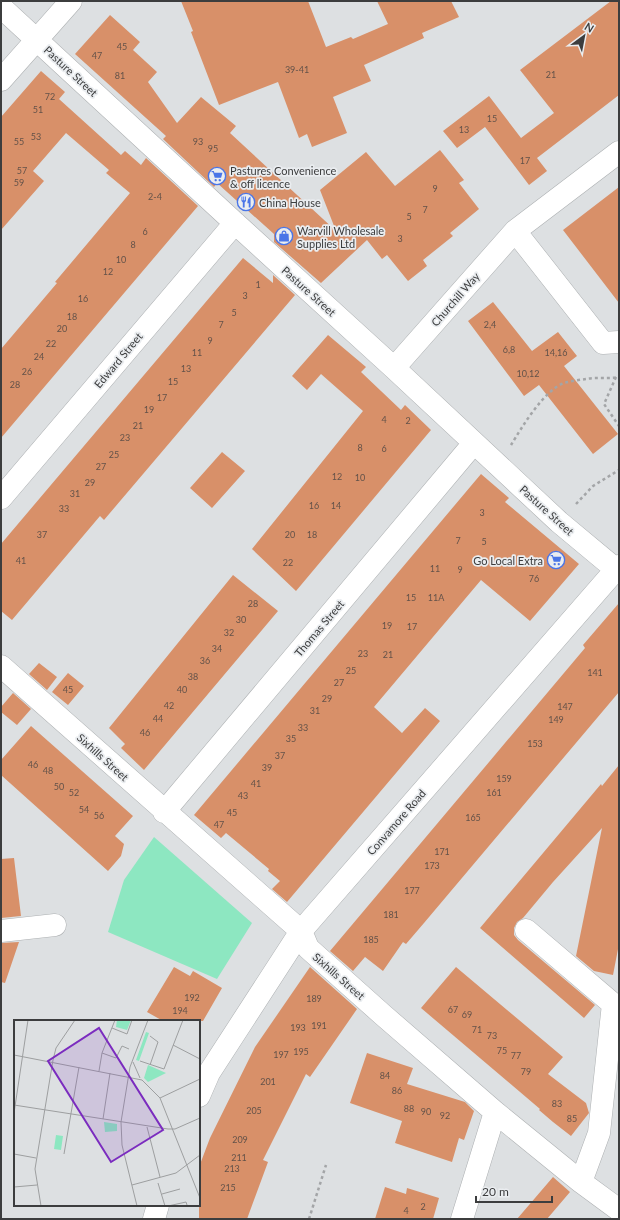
<svg xmlns="http://www.w3.org/2000/svg" width="620" height="1220" viewBox="0 0 620 1220" font-family="Lato,sans-serif">
<style>
.green{fill:#8de7c1}
.building{fill:#d89069}
.lines{fill:none;stroke-linecap:round;stroke-linejoin:round}
.minor-casing{stroke:#adb0b2;stroke-width:23}
.path{stroke:#a3a5a7;stroke-width:2.5;stroke-dasharray:3 3;stroke-linecap:butt}
.minor{stroke:#fff;stroke-width:22}
.labels{text-anchor:middle;dominant-baseline:central;stroke-width:3.5;stroke-linejoin:round;paint-order:stroke}
.number-label{font-size:9px;fill:#635249}
.street-label{font-size:11px;fill:#3c3d3e;stroke:#eaedf0}
.poi-label{font-size:11px;fill:#3c3d3e;stroke:#eaedf0;text-anchor:start}
.inset-road{fill:none;stroke:#9d9fa0;stroke-width:1}
.view{fill:#7b2cbf;fill-opacity:0.15;stroke:#7b2cbf;stroke-width:2}
.inset-edge{fill:none;stroke:#3c3d3e;stroke-width:2}
</style>
<rect width="100%" height="100%" fill="#dde0e2"/>
<path class="green" d="M154 837 252 923 217 979 108 932 124 880Z"/>
<path class="building" d="M181 1H308L326 47 351 37 353 39 388 24 377 1H451L459 17 422 33 424 38 364 65 371 81 333 97 347 133 312 147 307 134 299 138 278 82 219 105 191 32 193 31Z
M611 1H619V95L537 158 547 171 529 185 485 127 457 148 443 131 489 96 521 138 554 113 520 70Z
M110 15 140 42 133 50 157 72 148 82 177 123 201 97 236 126 230 133 336 231 320 190 366 152 395 186 440 150 464 180 459 183 479 209 450 233 453 236 423 260 427 266 408 281 387 255 382 259 367 240 321 283 274 242V234L217 183 214 187 163 139 166 136 75 54Z
M41 71 65 92 59 99 121 155 125 151 141 165 146 158 198 206 1 438V349L57 283 55 282 130 193 106 173 109 170 66 133 33 171 44 181 1 230V117Z
M619 187V303L563 230Z
M243 258 273 283V275L295 295 104 520 100 516 12 620 1 611V544Z
M493 302 532 351 558 332 577 356 564 366 618 434 593 454 539 385 524 396 468 321Z
M328 335 366 367 361 372 401 410 405 405 431 430 296 591 252 549 363 411 321 374 307 390 292 376Z
M222 452 245 471 212 508 190 488Z
M481 474 509 498 505 502 579 564 530 621 481 580 374 707 402 733 425 708 440 721 287 902 272 889 280 881 268 871 269 869 226 833 221 838 194 815Z
M233 575 278 611 144 770 121 748 125 744 109 728Z
M619 603V692L424 923 406 944 403 942 383 971 365 957 353 971 330 951 585 648 583 645Z
M39 663 57 677 47 690 29 674Z
M68 673 84 686 68 705 52 692Z
M13 693 31 709 17 725 1 712V707Z
M31 726 133 816 115 836 124 844 121 856 108 871 1 775V760Z
M619 765V944L613 975 594 971 576 956 602 828 553 882 523 918 517 922 514 928V935L518 940 595 1005 584 1018 480 928 601 784 602 786Z
M14 858 21 916 1 918V859Z
M19 942 5 983 1 982V943Z
M174 967 190 976 193 971 222 988 203 1021H163L147 1012Z
M310 967 357 1009 310 1077 306 1074 263 1160 268 1162 247 1219H199V1167L210 1138 255 1047Z
M456 967 563 1057 548 1074 586 1103 589 1113 571 1136 553 1122 539 1110 540 1109 421 1008Z
M367 1053 413 1068 407 1084 465 1102 474 1111 464 1140 459 1138 452 1162 395 1143 402 1121 350 1103Z
M553 1177 570 1192 547 1219H517Z
M385 1187 406 1194 407 1188 439 1198 433 1219H375Z"/>
<g class="lines">
<defs>
<path id="minor" d="M1 7 235 223 394 368 559 522 619 572
M1 80 71 1
M515 231 603 343 619 342
M394 368 515 231 619 152
M1 498 235 223
M1 666 301 931 308 948 383 1015 495 1112 581 1182 619 1210
M164 812 474 443
M526 930 613 1004 599 1133 581 1182
M1 931 55 925
M199 1096 209 1073 301 931 619 566
M154 1219 158 1205
M462 1219 495 1112"/>
</defs>
<use href="#minor" class="minor-casing"/>
<path class="path" d="M616 377 604 404 619 426
M511 445C522 427 544 390 564 383 571 381 579 380 586 379 596 377 608 379 619 377
M576 504 593 486 619 470
M309 1219 326 1165"/>
<use href="#minor" class="minor"/>
</g>
<defs>
<symbol id="supermarket-ring" viewBox="-11 -11 22 22"><circle r="9.5" fill="#eaedf0" stroke="#4a75e7" stroke-width="1.5"/><path d="M-6-5.5h2.5l.6 2H6L4.5 2H-2.5L-4.4-4H-6ZM-1.5 3.2a1.3 1.3 0 1 0 .1 0ZM3 3.2a1.3 1.3 0 1 0 .1 0Z" fill="#4a75e7"/></symbol>
<symbol id="restaurant-ring" viewBox="-11 -11 22 22"><circle r="9.5" fill="#eaedf0" stroke="#4a75e7" stroke-width="1.5"/><path d="M-5-6h1v4h1v-4h1v4h1v-4h1v5L-1.5 .5V6h-2V.5L-5-1ZM5-6V6H3V1.5H1.5Q1.5-4 5-6Z" fill="#4a75e7"/></symbol>
<symbol id="shop-ring" viewBox="-11 -11 22 22"><circle r="9.5" fill="#eaedf0" stroke="#4a75e7" stroke-width="1.5"/><path d="M-5-2.5h2.3a2.7 3.5 0 0 1 5.4 0H5L5.5 6h-11ZM-1.5-2.5h3a1.5 2.3 0 0 0-3 0Z" fill="#4a75e7"/></symbol>
</defs>
<g fill-rule="evenodd">
<use href="#supermarket-ring" x="207" y="166" width="20" height="20"/>
<use href="#restaurant-ring" x="236" y="192" width="20" height="20"/>
<use href="#shop-ring" x="274" y="226" width="20" height="20"/>
<use href="#supermarket-ring" x="546" y="550" width="20" height="20"/>
</g>
<g class="labels">
<g class="number-label">
<text x="122" y="46">45</text>
<text x="97" y="55">47</text>
<text x="297" y="69">39-41</text>
<text x="551" y="74">21</text>
<text x="120" y="75">81</text>
<text x="50" y="96">72</text>
<text x="38" y="109">51</text>
<text x="492" y="118">15</text>
<text x="464" y="129">13</text>
<text x="36" y="136">53</text>
<text x="19" y="141">55</text>
<text x="198" y="141">93</text>
<text x="213" y="148">95</text>
<text x="525" y="160">17</text>
<text x="22" y="170">57</text>
<text x="19" y="182">59</text>
<text x="435" y="188">9</text>
<text x="155" y="196">2-4</text>
<text x="425" y="209">7</text>
<text x="409" y="216">5</text>
<text x="145" y="231">6</text>
<text x="400" y="238">3</text>
<text x="133" y="244">8</text>
<text x="121" y="259">10</text>
<text x="108" y="271">12</text>
<text x="258" y="284">1</text>
<text x="245" y="295">3</text>
<text x="83" y="298">16</text>
<text x="234" y="312">5</text>
<text x="72" y="316">18</text>
<text x="221" y="324">7</text>
<text x="490" y="324">2,4</text>
<text x="62" y="328">20</text>
<text x="210" y="340">9</text>
<text x="51" y="343">22</text>
<text x="509" y="349">6,8</text>
<text x="197" y="352">11</text>
<text x="556" y="352">14,16</text>
<text x="39" y="356">24</text>
<text x="186" y="368">13</text>
<text x="27" y="371">26</text>
<text x="528" y="373">10,12</text>
<text x="173" y="381">15</text>
<text x="15" y="384">28</text>
<text x="162" y="397">17</text>
<text x="149" y="409">19</text>
<text x="384" y="419">4</text>
<text x="408" y="420">2</text>
<text x="138" y="425">21</text>
<text x="125" y="437">23</text>
<text x="360" y="447">8</text>
<text x="384" y="448">6</text>
<text x="114" y="454">25</text>
<text x="101" y="466">27</text>
<text x="337" y="476">12</text>
<text x="360" y="477">10</text>
<text x="90" y="482">29</text>
<text x="75" y="493">31</text>
<text x="314" y="505">16</text>
<text x="336" y="505">14</text>
<text x="64" y="508">33</text>
<text x="482" y="512">3</text>
<text x="42" y="534">37</text>
<text x="290" y="534">20</text>
<text x="312" y="534">18</text>
<text x="458" y="540">7</text>
<text x="484" y="541">5</text>
<text x="21" y="560">41</text>
<text x="288" y="562">22</text>
<text x="435" y="568">11</text>
<text x="460" y="569">9</text>
<text x="534" y="578">76</text>
<text x="411" y="597">15</text>
<text x="436" y="597">11A</text>
<text x="253" y="603">28</text>
<text x="241" y="619">30</text>
<text x="387" y="625">19</text>
<text x="412" y="626">17</text>
<text x="229" y="632">32</text>
<text x="217" y="648">34</text>
<text x="363" y="653">23</text>
<text x="388" y="654">21</text>
<text x="205" y="660">36</text>
<text x="351" y="670">25</text>
<text x="595" y="672">141</text>
<text x="193" y="676">38</text>
<text x="339" y="682">27</text>
<text x="68" y="689">45</text>
<text x="182" y="689">40</text>
<text x="327" y="698">29</text>
<text x="169" y="705">42</text>
<text x="565" y="706">147</text>
<text x="315" y="710">31</text>
<text x="158" y="718">44</text>
<text x="556" y="719">149</text>
<text x="303" y="727">33</text>
<text x="145" y="732">46</text>
<text x="291" y="738">35</text>
<text x="535" y="743">153</text>
<text x="280" y="755">37</text>
<text x="33" y="764">46</text>
<text x="267" y="767">39</text>
<text x="48" y="770">48</text>
<text x="504" y="778">159</text>
<text x="256" y="783">41</text>
<text x="59" y="786">50</text>
<text x="74" y="792">52</text>
<text x="494" y="792">161</text>
<text x="243" y="795">43</text>
<text x="84" y="809">54</text>
<text x="232" y="812">45</text>
<text x="99" y="815">56</text>
<text x="473" y="817">165</text>
<text x="219" y="824">47</text>
<text x="442" y="851">171</text>
<text x="432" y="865">173</text>
<text x="412" y="890">177</text>
<text x="391" y="914">181</text>
<text x="371" y="939">185</text>
<text x="192" y="997">192</text>
<text x="314" y="998">189</text>
<text x="453" y="1009">67</text>
<text x="180" y="1010">194</text>
<text x="467" y="1014">69</text>
<text x="319" y="1025">191</text>
<text x="298" y="1027">193</text>
<text x="477" y="1029">71</text>
<text x="492" y="1035">73</text>
<text x="502" y="1050">75</text>
<text x="301" y="1051">195</text>
<text x="281" y="1054">197</text>
<text x="516" y="1055">77</text>
<text x="526" y="1071">79</text>
<text x="385" y="1075">84</text>
<text x="268" y="1081">201</text>
<text x="397" y="1090">86</text>
<text x="557" y="1103">83</text>
<text x="409" y="1108">88</text>
<text x="254" y="1110">205</text>
<text x="426" y="1111">90</text>
<text x="445" y="1115">92</text>
<text x="572" y="1118">85</text>
<text x="240" y="1139">209</text>
<text x="239" y="1157">211</text>
<text x="232" y="1168">213</text>
<text x="228" y="1187">215</text>
<text x="423" y="1206">2</text>
<text x="406" y="1210">4</text>
</g>
<g class="street-label">
<text transform="translate(71 71) rotate(43)">Pasture Street</text>
<text transform="translate(309 291) rotate(42)">Pasture Street</text>
<text transform="translate(455 299) rotate(-49)">Churchill Way</text>
<text transform="translate(118 360) rotate(-50)">Edward Street</text>
<text transform="translate(547 510) rotate(42)">Pasture Street</text>
<text transform="translate(319 628) rotate(-50)">Thomas Street</text>
<text transform="translate(103 757) rotate(42)">Sixhills Street</text>
<text transform="translate(396 822) rotate(-49)">Convamore Road</text>
<text transform="translate(339 976) rotate(41)">Sixhills Street</text>
</g>
<g class="poi-label">
<text x="230" y="170">Pastures Convenience<tspan x="230" dy="13">&amp; off licence</tspan></text>
<text x="259" y="202">China House</text>
<text x="297" y="230">Warvill Wholesale<tspan x="297" dy="13">Supplies Ltd</tspan></text>
<text x="543" y="560" text-anchor="end">Go Local Extra</text>
</g>
</g>
<g transform="translate(14 1020)">
<rect width="186" height="186" fill="#dde0e2"/>
<path d="M103 0H117L113 10 102 7ZM132 12 135 13 125 41 122 40ZM134 45 152 53 134 62 130 58ZM90 102 103 104V111L91 112ZM42 115 49 116 47 130 40 129Z" fill="#8de7c1"/>
<path class="inset-road" d="M98 8 113 14 118 0M136 16 144 22 136 45M159 25 186 39M88 33 102 38 108 26 115 29M0 35 128 60 146 78 186 178M126 41 150 49 169 0M119 42 126 58M85 51 88 33 101 0M146 78 186 59M0 85 154 109H161L186 98M0 93 14 0M89 99 96 53M133 107 146 157M0 134 22 138M50 134 65 47M144 163 151 186M118 165 162 153 186 135M0 167 23 165M148 174 166 169M27 186 21 149 39 40 42 28 61 0M123 186 108 125 107 102 116 47 134 0M154 186 172 182 173 185"/>
<path class="view" d="M85 8 149 110 97 142 34 41Z"/>
<rect width="186" height="186" class="inset-edge"/>
</g>
<rect width="620" height="1220" fill="none" stroke="#3c3d3e" stroke-width="4"/>
<g transform="translate(584 36) rotate(32)" stroke="#eaedf0" stroke-width="3" paint-order="stroke">
<path d="M0-3L7 15L0 10L-7 15Z" fill="#3c3d3e"/>
<text y="-6" font-size="11" font-weight="bold" text-anchor="middle" fill="#3c3d3e">N</text>
</g>
<path d="M476 1196v6h76v-6" fill="none" stroke="#3c3d3e" stroke-width="2"/>
<text x="482" y="1196" font-size="12" fill="#3c3d3e" stroke="#eaedf0" stroke-width="3" paint-order="stroke">20 m</text>
</svg>
